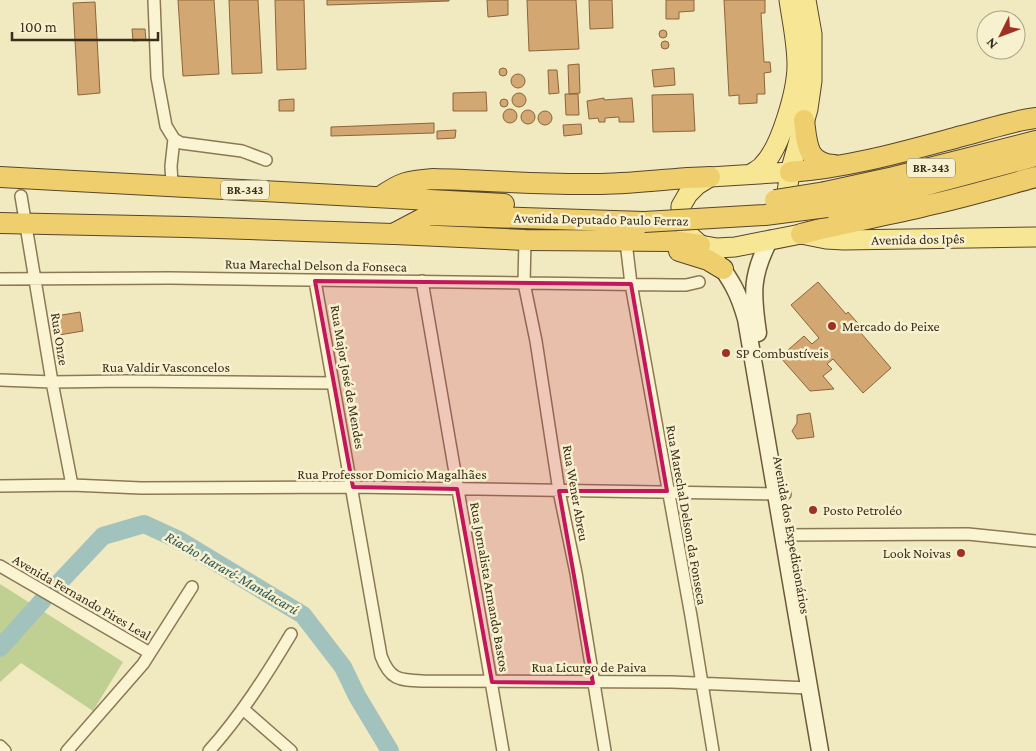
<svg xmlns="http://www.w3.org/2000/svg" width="1036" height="751" viewBox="0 0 1036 751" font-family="'Crimson Pro',serif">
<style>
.green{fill:#c0d092}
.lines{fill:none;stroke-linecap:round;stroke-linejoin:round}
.river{stroke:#a2c2bd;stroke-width:18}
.building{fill:#d2a772;stroke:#8c653a}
.minor-casing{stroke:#8b7956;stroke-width:14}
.secondary-casing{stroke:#6c5a39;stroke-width:19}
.primary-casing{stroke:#58462b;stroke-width:21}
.trunk-casing{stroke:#58462b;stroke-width:22}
.minor{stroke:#fbf4d3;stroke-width:11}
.secondary{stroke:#fbf4d3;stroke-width:16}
.primary{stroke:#f7e693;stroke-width:19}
.trunk{stroke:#efce6e;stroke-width:20}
.trunk-bridge-casing{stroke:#58462b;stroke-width:22;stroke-linecap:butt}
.trunk-bridge{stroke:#efce6e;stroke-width:20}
.marked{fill:#c2185b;fill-opacity:0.2;stroke:#c2185b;stroke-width:4;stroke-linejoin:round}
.poi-dot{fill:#9e3122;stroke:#f8f1cf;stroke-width:2}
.labels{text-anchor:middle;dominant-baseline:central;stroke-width:5;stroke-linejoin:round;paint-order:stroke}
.shield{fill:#f8f1cf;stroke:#726852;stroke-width:1}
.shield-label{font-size:12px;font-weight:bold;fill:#392e1c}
.street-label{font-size:14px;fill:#392e1c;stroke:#f8f1cf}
.poi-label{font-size:14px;fill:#392e1c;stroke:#f8f1cf;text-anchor:start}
.water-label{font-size:15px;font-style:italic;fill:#2a575a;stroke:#f8f1cf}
</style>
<rect width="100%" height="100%" fill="#f1e9bf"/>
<path class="green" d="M0 584 123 662 93 711 21 663 0 682Z"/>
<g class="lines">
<path class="river" d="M54 588 103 536 144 524 179 540 303 615 343 667 357 696 390 751
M0 648 43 600"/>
</g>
<path class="building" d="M178 0H214L219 74 183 76Z
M229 0H258L262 73 232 74Z
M275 0H304L306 69 277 70Z
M327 0H449V1L327 5Z
M487 0H508V15L488 17Z
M527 0H576L579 49 529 51Z
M589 0H612L613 28 590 29Z
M666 0H694V11L679 12V19H666Z
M724 0H765V13H761L764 62H770L771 72 764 73 765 94H757V103L739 104V95L729 96Z
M95 2 100 93 78 95 73 3Z
M132 29H145L146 40 133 41Z
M659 34a4 4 0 1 1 8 0a4 4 0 1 1-8 0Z
M661 45a4 4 0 1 1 8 0a4 4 0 1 1-8 0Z
M579 64 580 93 569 94 568 65Z
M499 72a4 4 0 1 1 8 0a4 4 0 1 1-8 0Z
M674 68 675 85 654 87 652 70Z
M548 70H557L559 93 549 94Z
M511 81a7 7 0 1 1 14 0a7 7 0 1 1-14 0Z
M486 92 487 111H453V93Z
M512 100a7 7 0 1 1 14 0a7 7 0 1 1-14 0Z
M565 94H578L579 115H566Z
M693 94 695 131 653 132 652 95Z
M604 98V100L632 98 634 122H619V117L605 118V122H599L598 118 589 119 587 101Z
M500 103a4 4 0 1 1 8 0a4 4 0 1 1-8 0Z
M294 99V111H279V100Z
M503 116a7 7 0 1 1 14 0a7 7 0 1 1-14 0Z
M521 117a7 7 0 1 1 14 0a7 7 0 1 1-14 0Z
M538 118a7 7 0 1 1 14 0a7 7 0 1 1-14 0Z
M434 123V133L331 136V127Z
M581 124 582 134 564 136 563 125Z
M456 130 455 138 437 139V131Z
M818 282 846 314 848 312 863 329 860 332 891 368 863 393 833 359 827 364 832 369 823 376 834 389 810 391 780 357 804 336 812 344 819 338 791 305Z
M80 312 83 331 59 335 56 316Z
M810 413 814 437 797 439 792 431 797 423V415Z"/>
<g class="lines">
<defs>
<path id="minor" d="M154 0 157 77 166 126 174 139 181 143 242 151 266 160
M172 185 171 166 174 139
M21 196 52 382 72 485
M525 240 524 283 536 341 559 491 576 573 605 751
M626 242 631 284 691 616 713 751
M0 279 170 278 672 285H686L699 282
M315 281 381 656C390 680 399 680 423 681L672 682 809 688
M422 281 503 751
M0 380 52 382 126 381 332 383
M0 486 72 485 141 488 353 487 785 494
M782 535 968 534 1036 541
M0 566 150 653
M243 709 291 751
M0 746 5 751
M67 751 143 664 192 587
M209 751C241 715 266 676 291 634"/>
<path id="secondary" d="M716 260C732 281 739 294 746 319L820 751
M758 333C752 293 751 275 770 239"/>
<path id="primary" d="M790 172 710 177 697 185 688 194 681 206V217L687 233 700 245 717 248 735 247 801 234 826 239 844 240 1036 237
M751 174C755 171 760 169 763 165 781 147 797 90 797 65 797 43 792 21 789 0
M784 212 790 172 808 109 812 81V34L806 0"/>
<path id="trunk" d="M804 120C807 143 806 163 834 165
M790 172C848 168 906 151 962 136 987 130 1010 121 1036 118
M0 177 504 204
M825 192 894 177 1036 141
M380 197C401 182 408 181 433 179 487 180 541 185 595 184 633 184 671 178 710 177
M827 207 900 192 1036 156
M0 223 186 227 393 234 429 215 644 222
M395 234 525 240 673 241 700 245
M801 234C842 223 884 216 925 206 962 198 999 187 1036 177
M679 251 708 260 723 269"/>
</defs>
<use href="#minor" class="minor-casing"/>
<use href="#secondary" class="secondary-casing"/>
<use href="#primary" class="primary-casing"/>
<use href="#trunk" class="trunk-casing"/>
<use href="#minor" class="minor"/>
<use href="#secondary" class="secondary"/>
<use href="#primary" class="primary"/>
<use href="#trunk" class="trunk"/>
<defs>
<path id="trunk-bridge" d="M775 200 825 192
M644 222 765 215 827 207"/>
</defs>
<use href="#trunk-bridge" class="trunk-bridge-casing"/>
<use href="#trunk-bridge" class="trunk-bridge"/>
</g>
<path class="marked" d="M315 281 631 284 667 491H559L593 683 492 682 457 489 353 487Z"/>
<g class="poi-dot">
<circle cx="832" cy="326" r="5"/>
<circle cx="726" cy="353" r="5"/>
<circle cx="813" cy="510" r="5"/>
<circle cx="961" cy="553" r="5"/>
</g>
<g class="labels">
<g class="shield">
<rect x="907" y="158.5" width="48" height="19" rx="4"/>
<rect x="221" y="180.5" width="48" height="19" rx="4"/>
</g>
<g class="shield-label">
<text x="931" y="168">BR-343</text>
<text x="245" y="190">BR-343</text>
</g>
<g class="street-label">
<text transform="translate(601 219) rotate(1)">Avenida Deputado Paulo Ferraz</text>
<text transform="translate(918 239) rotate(-1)">Avenida dos Ipês</text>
<text transform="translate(316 265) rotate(1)">Rua Marechal Delson da Fonseca</text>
<text transform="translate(60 339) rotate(81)">Rua Onze</text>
<text x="166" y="367">Rua Valdir Vasconcelos</text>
<text transform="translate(348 377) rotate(80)">Rua Major José de Mendes</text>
<text x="392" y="474">Rua Professor Domicio Magalhães</text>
<text transform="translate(576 493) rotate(80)">Rua Wener Abreu</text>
<text transform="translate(687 515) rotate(80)">Rua Marechal Delson da Fonseca</text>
<text transform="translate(792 535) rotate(80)">Avenida dos Expedicionários</text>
<text transform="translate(490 587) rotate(80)">Rua Jornalista Armando Bastos</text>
<text transform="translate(82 597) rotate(30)">Avenida Fernando Pires Leal</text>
<text x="589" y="667">Rua Licurgo de Paiva</text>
</g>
<g class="poi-label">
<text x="842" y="326">Mercado do Peixe</text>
<text x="736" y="353">SP Combustíveis</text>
<text x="823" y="510">Posto Petroléo</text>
<text x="951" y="553" text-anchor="end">Look Noivas</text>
</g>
<g class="water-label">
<text transform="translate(232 573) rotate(30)">Riacho Itararé-Mandacarú</text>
</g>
</g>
<g transform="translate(1001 35) rotate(228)"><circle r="24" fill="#f8f1cf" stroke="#aca387"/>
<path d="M0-4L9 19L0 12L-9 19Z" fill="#9e3122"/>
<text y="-8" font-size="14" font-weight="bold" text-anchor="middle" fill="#392e1c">N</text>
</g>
<path d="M12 32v8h146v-8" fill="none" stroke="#392e1c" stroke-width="2.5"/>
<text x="20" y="32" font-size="15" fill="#392e1c" stroke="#f8f1cf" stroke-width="4" paint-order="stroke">100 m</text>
</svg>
